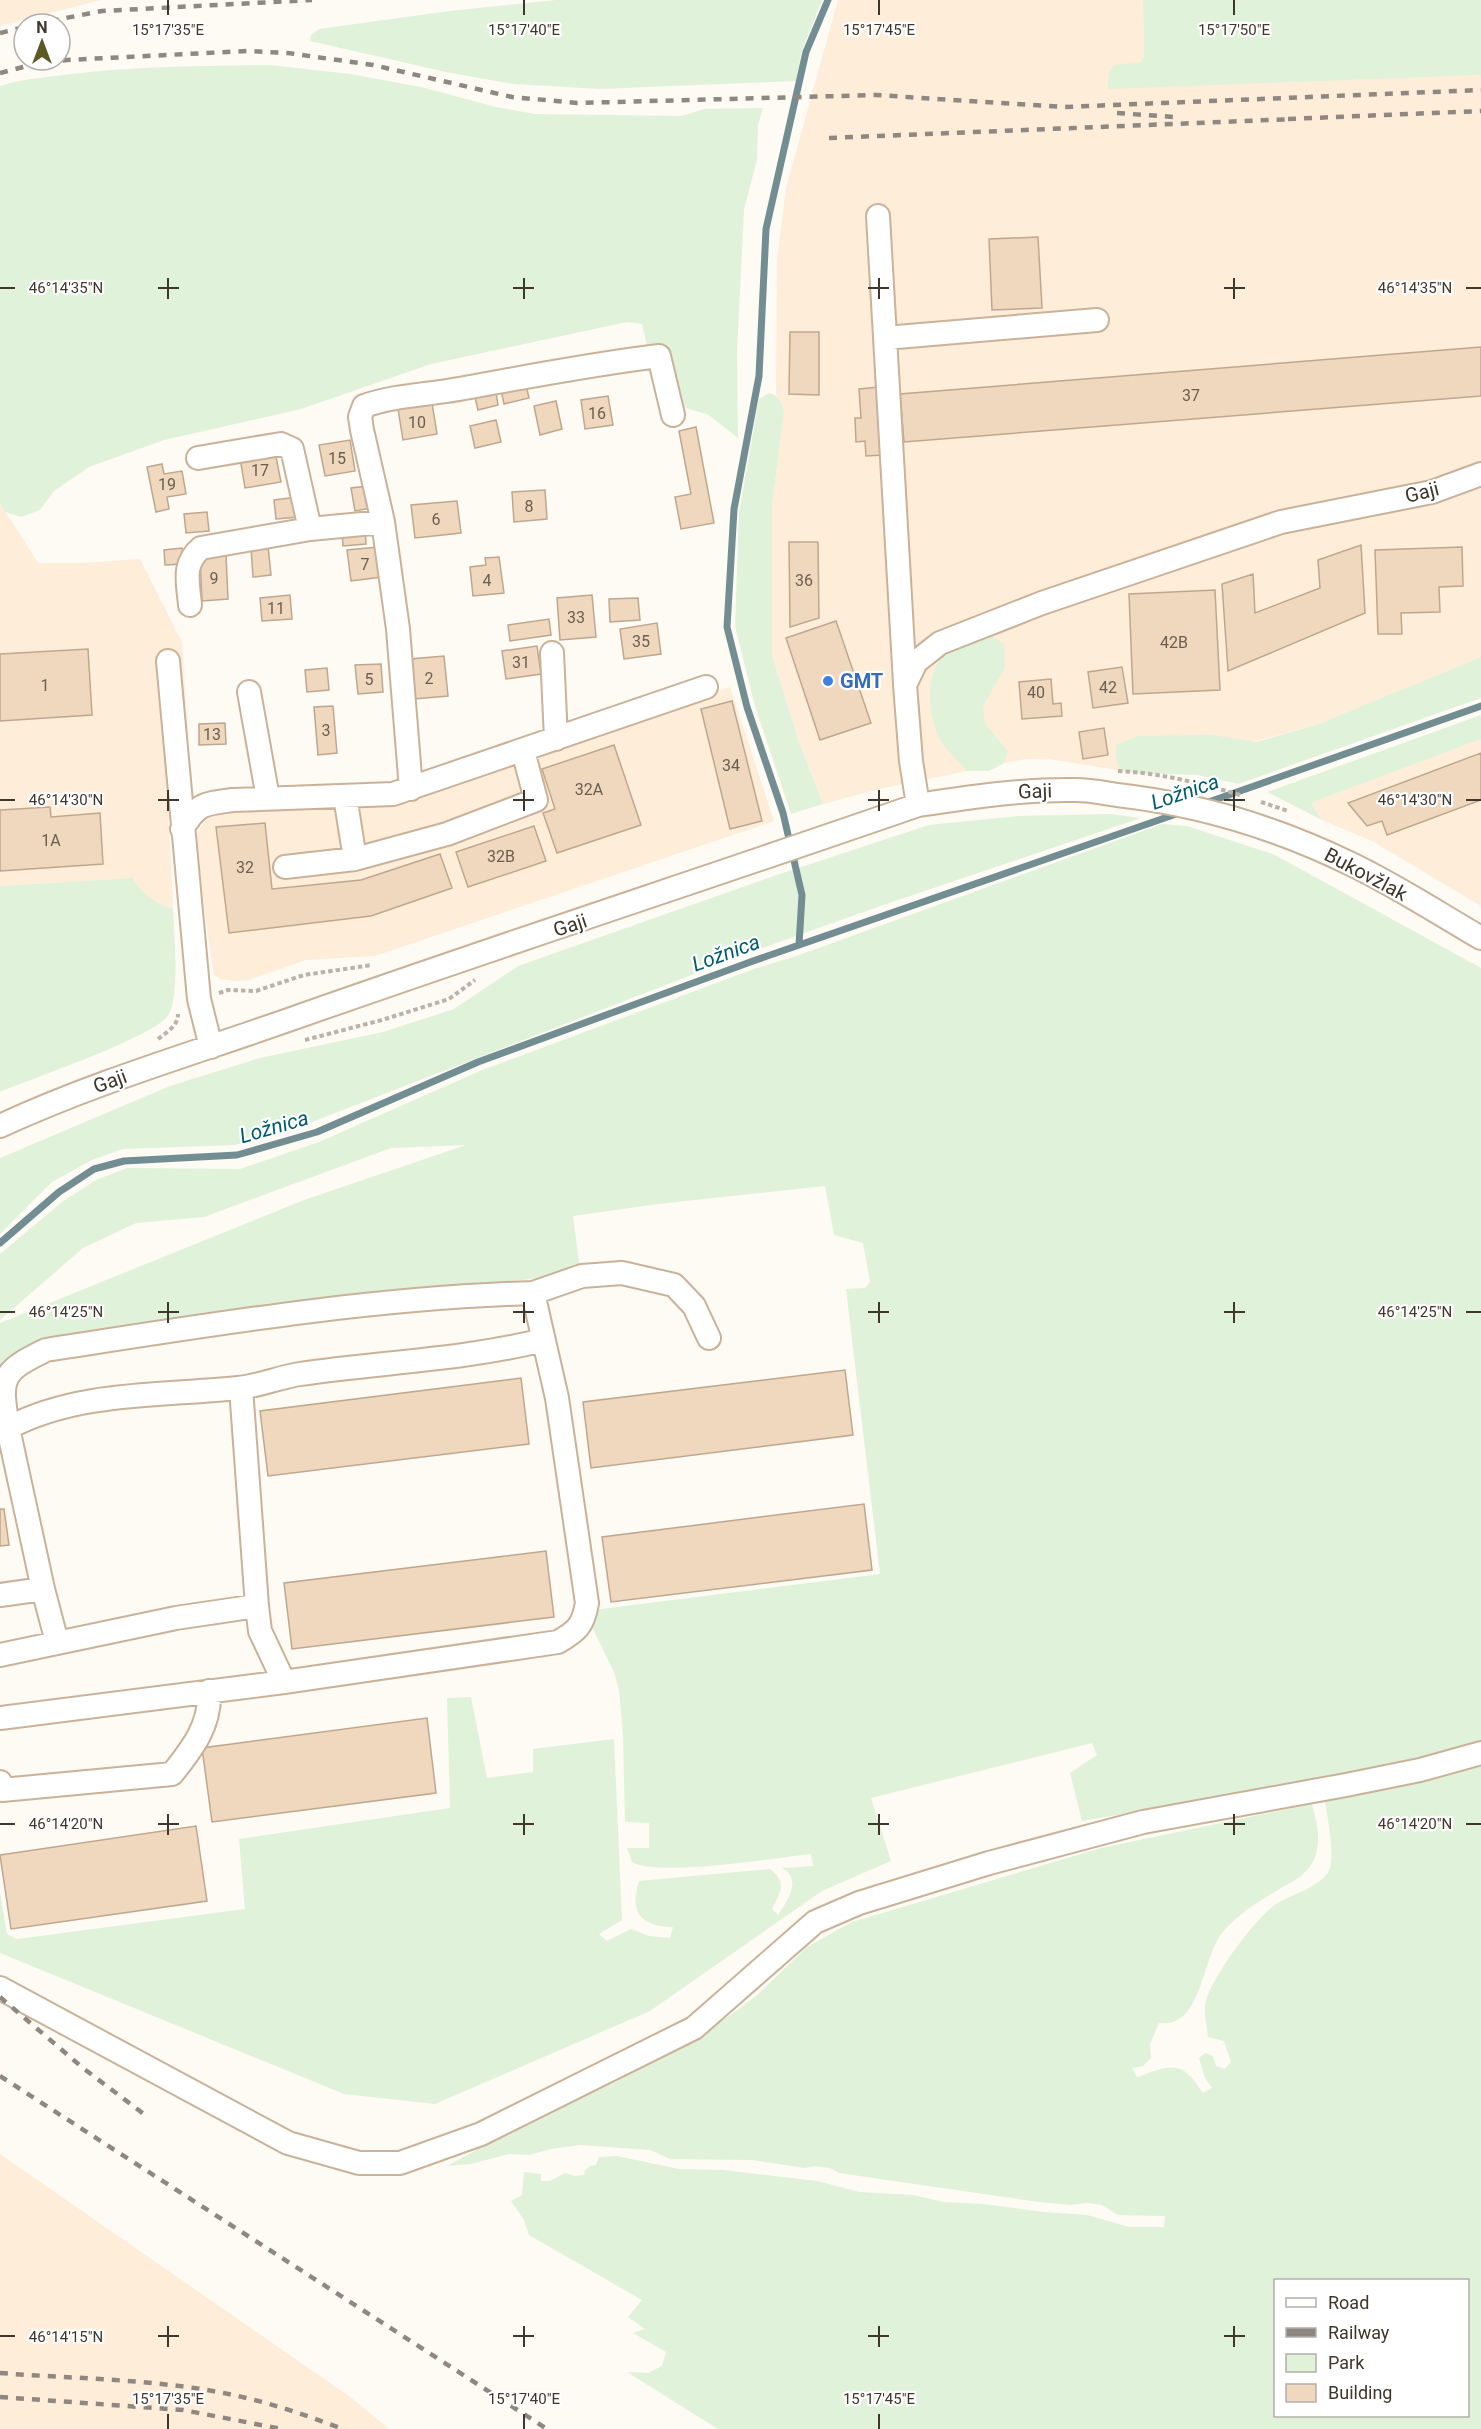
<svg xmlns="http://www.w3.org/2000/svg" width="1481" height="2429" viewBox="0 0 1481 2429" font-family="Roboto,sans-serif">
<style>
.built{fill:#feedd9}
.green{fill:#e0f2da;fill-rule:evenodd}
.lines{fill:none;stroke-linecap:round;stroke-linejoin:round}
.stream{stroke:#738e92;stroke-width:7}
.building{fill:#efd8be;stroke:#bea78e;stroke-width:1.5}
.minor-casing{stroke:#c9b299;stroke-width:26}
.path{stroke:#b9b3ab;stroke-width:4;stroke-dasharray:4.5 3;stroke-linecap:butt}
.minor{stroke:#fff;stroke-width:22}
.rail{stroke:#8f8880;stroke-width:4.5;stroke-dasharray:8 8;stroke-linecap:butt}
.ticks{fill:none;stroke:#3f362c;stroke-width:2}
.shop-dot{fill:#3f7fe0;stroke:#fff;stroke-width:2}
.labels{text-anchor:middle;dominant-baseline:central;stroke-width:4.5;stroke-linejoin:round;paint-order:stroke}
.number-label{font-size:16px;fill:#6b5e50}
.street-label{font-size:20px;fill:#3f362c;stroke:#fff}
.shop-label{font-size:20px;font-weight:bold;fill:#366cbe;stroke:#fff;text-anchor:start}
.water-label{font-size:21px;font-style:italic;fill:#005b6c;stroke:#fff}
.ticks-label{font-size:15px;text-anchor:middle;fill:#3f362c;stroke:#fff;stroke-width:4.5;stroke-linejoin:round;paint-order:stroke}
</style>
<rect width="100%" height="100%" fill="#fefaf4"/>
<path class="built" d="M0 0H101L0 26Z
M838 0H1143L1144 56 1140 63V87L1481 75V657L1316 725 1136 773 1049 759H1026L1004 763 989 771H967L879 789 823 804 798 739 772 655 771 560 772 506 784 411 776 394 777 260 786 188Z
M0 503 38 563H83L140 559 182 642 191 780 167 782 173 909 150 900 139 888 133 878 0 886Z
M730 687 774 821 375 956 306 960 249 980 234 981 220 979 214 975 202 894 197 834 205 821 215 812 395 803 552 751Z
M1481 739V906L1372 841 1322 820 1311 803Z
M0 2154 353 2399 389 2429H0Z"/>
<path class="green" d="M556 0H822L801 53 796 81 600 89 513 84 446 72 310 41 311 35 319 29 450 11Z
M1143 0H1481V75L1108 89 1109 71 1115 65 1140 63 1144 56Z
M269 65 350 74 421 87 496 107 535 114 682 116 704 109 763 108 758 125 757 159 744 210 737 351 738 438 709 415 683 407 648 350 642 324 627 322 431 364 301 409 164 440 89 467 54 491 40 510 21 517 5 512 0 503V86C20 79 42 78 63 75 132 66 201 66 269 65Z
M769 393C779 395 781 402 784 411L772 506V655L798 739 823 804 791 814 755 706 735 626 739 513 759 399Z
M992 636 1004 644 1005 668 983 706 985 724 1008 751 1004 763 989 771H967C958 760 943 748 938 735 929 714 925 677 941 658 951 647 978 640 992 636Z
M1481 657V698L1238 784 1198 775 1136 773 1120 769 1116 759V745L1138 736 1212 735 1256 742 1316 725Z
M1481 715V739L1311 803 1322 820 1267 792Z
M1110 814 1141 818 892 902 751 952 312 1122 235 1145 123 1149 92 1160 52 1182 0 1234V1158L170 1086 260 1058 383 1032 454 1009 518 966 774 876 929 825 1018 816Z
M1162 824 1187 826 1275 855 1481 968V1742L1357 1774 1082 1821 1070 1773 1097 1755 1092 1743 871 1798 891 1861 822 1891 650 2011 435 2104 344 2094 0 1953V1892L7 1934 17 1939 245 1909 239 1839 450 1808 447 1698 471 1697 487 1778 533 1772V1749L614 1739 622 1920 599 1934 607 1941 631 1929 649 1936 670 1938 673 1927C641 1926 629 1913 639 1881L770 1869C787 1882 781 1892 772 1909L778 1915C787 1902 803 1879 782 1868L813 1866 811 1854C775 1858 659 1877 632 1862L627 1848H649V1823L625 1822 623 1734 619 1690 614 1672 591 1625 593 1610 880 1574 846 1289 865 1288 870 1282 863 1243 834 1235 825 1186 658 1204 573 1216 580 1270 562 1275 466 1287 0 1369V1323L304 1200 466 1145 391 1148 204 1217 136 1223 83 1248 0 1320V1254L62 1202 96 1180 127 1168 240 1169 319 1142 480 1071 754 969 802 954Z
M133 878C143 896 154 902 173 909 174 933 180 994 169 1014 158 1036 30 1079 0 1092V886Z
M1481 1764V2429H718L627 2372 648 2373 662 2366 666 2352 633 2333 645 2329 628 2317 642 2300 529 2235 524 2220 511 2201 522 2195 524 2172 541 2174V2181H550L565 2173 575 2176 584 2175 585 2170 590 2166 596 2165 599 2157 617 2156 679 2169 723 2170 817 2181 859 2192 913 2195 944 2202 983 2204 1044 2212 1087 2215 1129 2227H1164L1165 2216 1118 2215 1102 2205 1088 2203 1070 2205 1039 2202 839 2173 830 2168 815 2166 805 2168 753 2160 670 2159 650 2150 580 2145 551 2149 529 2155 509 2154 471 2164 447 2166 538 2116 612 2084 702 2036 756 1996 807 1947 852 1922 1101 1848 1312 1804C1314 1814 1318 1825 1318 1836 1319 1847 1315 1862 1307 1870 1300 1878 1290 1883 1281 1888 1260 1901 1238 1913 1222 1933 1201 1960 1202 2029 1159 2023L1150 2044 1151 2058 1143 2066 1132 2068 1137 2077C1153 2072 1174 2060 1188 2074 1194 2079 1198 2087 1203 2093L1212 2088 1205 2078 1199 2058 1205 2053 1213 2056 1216 2066 1225 2069 1231 2062 1224 2041 1208 2037C1207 2026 1203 2012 1206 2001 1212 1977 1256 1917 1276 1904 1292 1894 1315 1889 1327 1874 1337 1862 1327 1816 1325 1801L1418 1781ZM1276 2280H1468V2416H1276Z"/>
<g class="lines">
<path class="stream" d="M1203 804 1481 706
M799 945 802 895 783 813 747 707 727 627 734 509 759 376 766 229 806 52 828 0
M0 1243 59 1192 94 1169 124 1161 237 1155 317 1132 478 1062 753 961 1179 813"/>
</g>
<path class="building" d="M1038 237 1042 308 992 310 989 239Z
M790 332H819V395L789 394Z
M1481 347V396L904 442 900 394Z
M526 385 529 398 504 404 501 390Z
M879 387 883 455 866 456 865 441 856 442 855 418H861L859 389Z
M496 393 498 405 478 410 475 397Z
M608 396 613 425 585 429 581 400Z
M556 401 562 429 540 435 534 406Z
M432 403 437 434 403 440 398 409Z
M496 420 501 442 475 448 470 426Z
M696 427 714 523 681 529 675 497 691 494 679 431Z
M350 440 355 471 325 476 319 445Z
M275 452 281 482 245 488 240 458Z
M162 464 164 474 182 471 186 494 167 497 169 509 156 512 147 467Z
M368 486 372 508 355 511 351 488Z
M545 490 547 519 514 522 512 492Z
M297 497 299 517 276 519 274 500Z
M457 501 461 533 415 538 411 505Z
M207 512 209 531 186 533 184 514Z
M365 529 366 544 343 546 342 531Z
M789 542H818L819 618 790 627Z
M1361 545 1365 613 1228 671 1222 584 1253 574 1255 613 1320 588 1318 560Z
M268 546 271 575 253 577 251 547Z
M378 547 382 577 351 581 347 550Z
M1462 547 1463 586 1439 587 1440 612 1401 613 1402 634H1378L1375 550Z
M182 548 183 564 165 565 164 550Z
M226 555 228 599 202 601 200 557Z
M499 557 504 593 473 596 470 567 486 565 485 558Z
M1215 590 1220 690 1133 694 1129 594Z
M290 595 292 619 262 621 260 598Z
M592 595 596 637 560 640 557 598Z
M638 598 640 620 610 622 609 599Z
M549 619 551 635 510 641 508 625Z
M836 621 871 723 820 740 786 638Z
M657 623 661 654 624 659 620 629Z
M537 646 541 674 506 679 502 651Z
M88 649 92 715 0 721V654Z
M444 656 448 696 414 699 410 659Z
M381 664 383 692 358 694 355 665Z
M1122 667 1128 703 1093 708 1088 672Z
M327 668 329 690 307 692 305 670Z
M1051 679 1053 704 1061 703 1062 716 1022 719 1019 682Z
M732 701 762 821 730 829 701 709Z
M333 706 337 753 318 755 314 707Z
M225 723 226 744 199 745V724Z
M1104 728 1108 755 1083 759 1079 732Z
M614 745 641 825 557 853 543 813 555 809 542 769Z
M1481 753V800L1387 835 1382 821 1367 826 1348 803Z
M50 807 51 817 100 813 103 864 0 871V810Z
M265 823 272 889 361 880 440 854 452 888 371 916 229 933 216 827Z
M534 826 546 861 468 887 456 852Z
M845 1370 853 1435 591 1468 583 1402Z
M521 1378 529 1444 268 1476 260 1411Z
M864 1504 872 1570 611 1602 602 1537Z
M0 1509H4L9 1545 0 1546Z
M546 1551 554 1617 292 1649 284 1583Z
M427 1718 436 1793 212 1822 202 1748Z
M196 1826 207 1901 11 1929 0 1855Z"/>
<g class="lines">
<defs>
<path id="minor" d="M878 216 905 683
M885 338 1097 320
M198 458 281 444 292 449 310 529 383 522
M190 605C188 582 182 564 201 548L310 529
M552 653 556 739
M168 661 199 999 211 1047
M249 692 268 798
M411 789 398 629 383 522 362 430 360 417 364 406C395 395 427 395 459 389 526 377 592 364 659 356L673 415
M345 796 355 859
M918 805 911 761 905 685 916 662 940 643 1042 603 1281 522 1432 492 1481 474
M182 829C198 803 203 804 233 800L393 794 706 687
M285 867 355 859 447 834 536 800 523 751
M0 1126C95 1082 195 1053 294 1018 501 945 710 877 918 805 971 797 1023 789 1076 790 1090 790 1104 793 1117 795 1198 804 1277 828 1351 864 1395 885 1438 913 1481 938
M8 1428C0 1378 0 1372 46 1350 208 1325 369 1298 533 1293
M43 1589 57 1642
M0 1595 43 1589 8 1428C77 1391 162 1396 238 1388 259 1386 280 1377 300 1374 381 1362 464 1360 543 1340
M257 1606 260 1631 284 1682
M0 1655 176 1618 257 1606 241 1388
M0 1718 284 1682 558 1642C577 1631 583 1626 587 1603L557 1398 533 1293 582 1276 622 1273 674 1285 694 1306 709 1338
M0 1782 2 1790 172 1774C192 1749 211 1725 209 1691
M0 1988 288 2143 359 2163H400L481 2134 694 2028 815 1922 859 1903 989 1863 1143 1822 1346 1785 1420 1770 1481 1753"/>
</defs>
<use href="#minor" class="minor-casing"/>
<path class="path" d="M1118 771C1160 773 1200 783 1240 795
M1261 802 1288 811
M219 993 228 990 256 991 304 975 372 965
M158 1039C166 1033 178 1026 178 1014
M305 1040 382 1020 449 999 475 980"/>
<use href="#minor" class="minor"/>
<path class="rail" d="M35 24 102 11 312 0
M0 33 24 27
M0 73 31 65 67 60 247 51 288 53 373 65 512 97 577 103 876 95 1064 107 1481 90
M1117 113 1174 117
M1288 119 1481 111
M829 138 1294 119
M0 1997 83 2068 149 2118
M0 2076 547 2429
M0 2373C78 2379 162 2379 238 2396 274 2404 308 2416 343 2429
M0 2397 183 2410 282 2429"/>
</g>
<path class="ticks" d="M168 0V15M524 0V15M879 0V15M1234 0V15M168 278V299M524 278V299M879 278V299M1234 278V299M0 288H15M158 288H179M513 288H534M868 288H889M1224 288H1245M1466 288H1481M168 790V811M524 790V811M879 790V811M1234 790V811M0 800H15M158 800H179M513 800H534M868 800H889M1224 800H1245M1466 800H1481M168 1302V1323M524 1302V1323M879 1302V1323M1234 1302V1323M0 1312H15M158 1312H179M513 1312H534M868 1312H889M1224 1312H1245M1466 1312H1481M168 1814V1835M524 1814V1835M879 1814V1835M1234 1814V1835M0 1824H15M158 1824H179M513 1824H534M868 1824H889M1224 1824H1245M1466 1824H1481M168 2326V2347M524 2326V2347M879 2326V2347M1234 2326V2347M0 2336H15M158 2336H179M513 2336H534M868 2336H889M1224 2336H1245M168 2414V2429M524 2414V2429M879 2414V2429"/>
<circle class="shop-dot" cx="828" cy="681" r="6"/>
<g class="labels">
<g class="number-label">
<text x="1191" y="395">37</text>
<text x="597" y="413">16</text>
<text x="417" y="422">10</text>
<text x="337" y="458">15</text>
<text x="260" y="470">17</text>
<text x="167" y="484">19</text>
<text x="529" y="506">8</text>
<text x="436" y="519">6</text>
<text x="365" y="564">7</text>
<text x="214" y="578">9</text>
<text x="487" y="580">4</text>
<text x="804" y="580">36</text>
<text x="276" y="608">11</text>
<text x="576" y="617">33</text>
<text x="641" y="641">35</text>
<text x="1174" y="642">42B</text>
<text x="521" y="662">31</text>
<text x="429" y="678">2</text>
<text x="369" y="679">5</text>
<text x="45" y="685">1</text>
<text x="1108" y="687">42</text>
<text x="1036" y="692">40</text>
<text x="326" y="730">3</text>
<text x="212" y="734">13</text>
<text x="731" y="765">34</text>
<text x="589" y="789">32A</text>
<text x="51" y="840">1A</text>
<text x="501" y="856">32B</text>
<text x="245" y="867">32</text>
</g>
<g class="street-label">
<text transform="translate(1422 492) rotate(-14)">Gaji</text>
<text transform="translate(1035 791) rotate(-2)">Gaji</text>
<text transform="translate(1366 874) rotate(28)">Bukovžlak</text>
<text transform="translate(570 925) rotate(-18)">Gaji</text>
<text transform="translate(110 1081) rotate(-20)">Gaji</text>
</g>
<g class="shop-label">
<text x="840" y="681">GMT</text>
</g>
<g class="water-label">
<text transform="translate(1185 792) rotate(-19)">Ložnica</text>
<text transform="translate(726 953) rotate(-20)">Ložnica</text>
<text transform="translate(274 1127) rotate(-16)">Ložnica</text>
</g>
</g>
<g class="ticks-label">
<text x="168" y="35">15°17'35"E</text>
<text x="524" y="35">15°17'40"E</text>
<text x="879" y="35">15°17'45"E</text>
<text x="1234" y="35">15°17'50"E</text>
<text x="66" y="293">46°14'35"N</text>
<text x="1415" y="293">46°14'35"N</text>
<text x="66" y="805">46°14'30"N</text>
<text x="1415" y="805">46°14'30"N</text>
<text x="66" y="1317">46°14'25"N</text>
<text x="1415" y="1317">46°14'25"N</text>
<text x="66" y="1829">46°14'20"N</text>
<text x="1415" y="1829">46°14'20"N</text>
<text x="66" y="2342">46°14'15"N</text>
<text x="168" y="2404">15°17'35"E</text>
<text x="524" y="2404">15°17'40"E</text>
<text x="879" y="2404">15°17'45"E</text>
</g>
<rect x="1274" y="2279" width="195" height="138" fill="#ffffff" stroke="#b2afab" stroke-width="1.5"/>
<rect x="1286" y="2298" width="30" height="9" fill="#ffffff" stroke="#b2afab" stroke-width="1.5"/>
<text x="1328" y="2309" font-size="18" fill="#3f362c">Road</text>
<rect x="1286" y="2328" width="30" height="9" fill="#8f8880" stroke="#b2afab" stroke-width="1.5"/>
<text x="1328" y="2339" font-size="18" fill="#3f362c">Railway</text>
<rect x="1286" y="2354" width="30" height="18" fill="#e0f2da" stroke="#b2afab" stroke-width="1.5"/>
<text x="1328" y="2369" font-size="18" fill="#3f362c">Park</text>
<rect x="1286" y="2384" width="30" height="18" fill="#efd8be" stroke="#b2afab" stroke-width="1.5"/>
<text x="1328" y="2399" font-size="18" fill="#3f362c">Building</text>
<g transform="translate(42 42)"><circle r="28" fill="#ffffff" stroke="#b2afab" stroke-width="1.5"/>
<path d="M0-4.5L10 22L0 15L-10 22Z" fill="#5c5925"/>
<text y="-9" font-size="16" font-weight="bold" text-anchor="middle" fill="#3f362c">N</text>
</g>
</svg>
